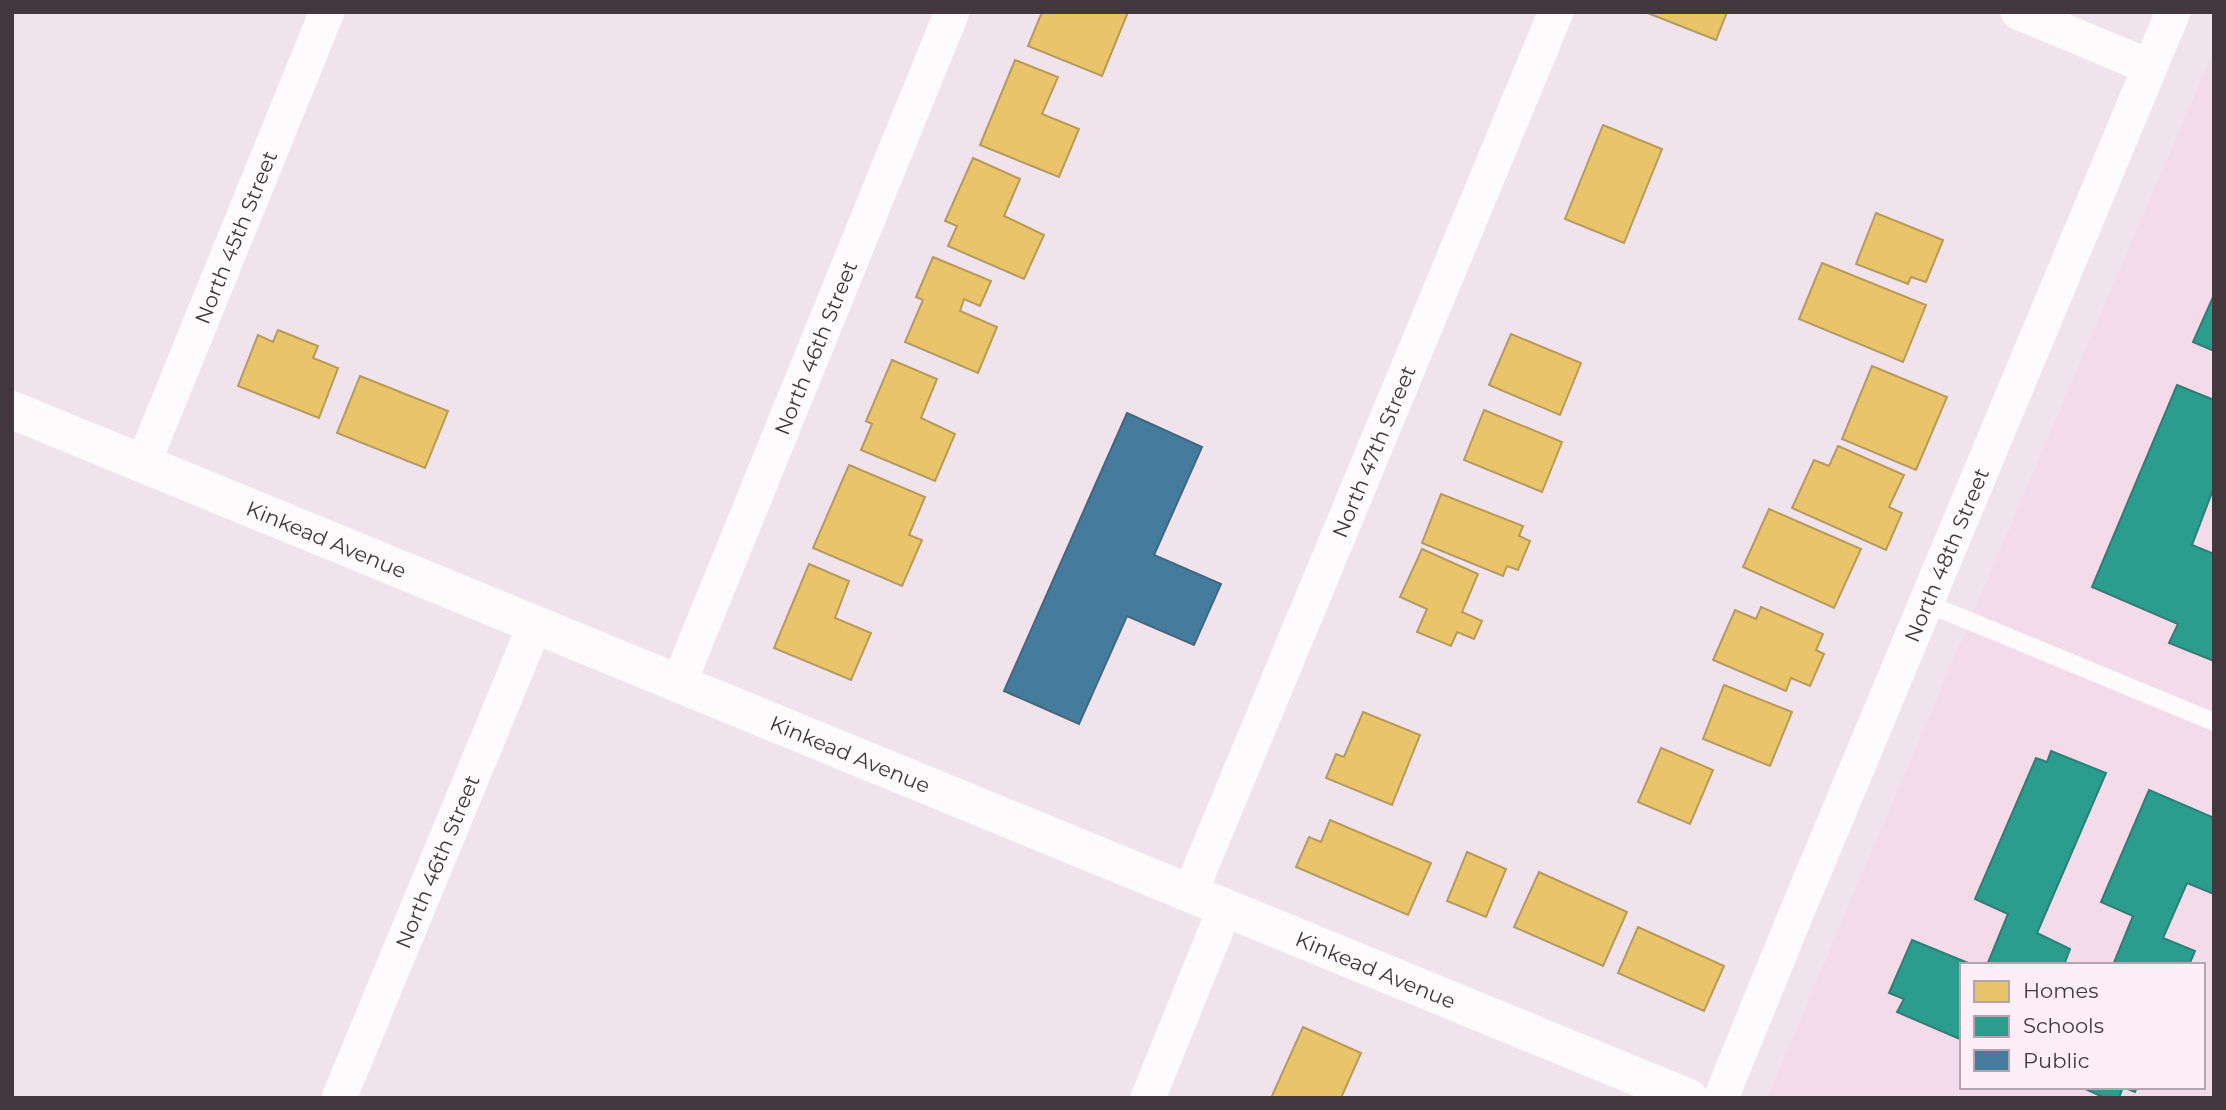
<svg xmlns="http://www.w3.org/2000/svg" width="2226" height="1110" viewBox="0 0 2226 1110" font-family="Montserrat,sans-serif">
<style>
.built{fill:#f3dbea;fill-rule:evenodd}
.homes{fill:#e9c46a;stroke:#b79a5c;stroke-width:2}
.schools{fill:#2a9d8f;stroke:#317e76;stroke-width:2}
.public{fill:#457b9d;stroke:#446780;stroke-width:2}
.lines{fill:none;stroke-linecap:round;stroke-linejoin:round}
.lane{stroke:#fdfbfc;stroke-width:18}
.street{stroke:#fdfbfc;stroke-width:35}
.secondary{stroke:#fdfbfc;stroke-width:38}
.labels{text-anchor:middle;dominant-baseline:central;stroke-width:7;stroke-linejoin:round;paint-order:stroke}
.street-label{font-size:21px;fill:#41373d;stroke:#feeef8}
</style>
<rect width="100%" height="100%" fill="#f1e3ec"/>
<path class="built" d="M2214 50V1098H1767L1948 672ZM1962 965H2203V1087H1962Z"/>
<path class="homes" d="M1042 12H1128L1102 76 1028 46Z
M1645 12H1727L1716 40Z
M1015 60 1058 77 1042 114 1079 129 1059 177 980 145Z
M1603 125 1662 149 1624 243 1565 219Z
M973 158 1020 179 1004 216 1044 235 1024 279 948 246 957 226 945 221Z
M1876 213 1943 240 1926 282 1911 277 1908 284 1856 264Z
M933 257 991 281 980 306 964 299 960 311 997 327 978 373 905 342 923 300 916 297Z
M1822 263 1926 305 1903 362 1799 319Z
M278 330 318 346 313 358 338 368 319 418 238 386 258 335 273 342Z
M1511 334 1581 363 1560 415 1489 385Z
M892 360 937 379 921 418 955 434 935 481 861 450 872 424 866 421Z
M1872 366 1947 397 1916 470 1842 439Z
M360 376 448 411 425 468 337 433Z
M1484 410 1562 442 1542 492 1464 460Z
M1838 446 1904 475 1889 507 1902 513 1886 550 1792 508 1814 460 1829 466Z
M849 465 925 497 909 535 922 540 902 586 813 548Z
M1441 494 1523 526 1519 536 1530 541 1518 570 1507 566 1503 576 1422 543Z
M1769 509 1861 549 1834 608 1743 567Z
M1422 549 1478 574 1462 612 1482 621 1474 639 1457 632 1451 646 1417 632 1427 609 1400 597Z
M809 564 849 581 835 618 871 633 851 680 774 648Z
M1761 607 1823 634 1816 650 1824 654 1810 686 1791 678 1786 691 1713 660 1735 610 1756 619Z
M1724 685 1792 712 1770 766 1703 739Z
M1363 712 1420 735 1392 805 1326 778 1336 754 1344 757Z
M1661 748 1713 770 1690 824 1638 802Z
M1330 820 1431 863 1408 915 1296 867 1309 837 1321 842Z
M1467 852 1506 869 1486 917 1447 901Z
M1539 872 1627 912 1603 966 1514 927Z
M1638 927 1724 966 1704 1011 1618 973Z
M1303 1027 1361 1053 1341 1098H1271Z"/>
<path class="schools" d="M2214 295V351L2193 342Z
M2177 385 2214 400V487L2192 545 2214 554V661L2169 643 2178 624 2092 587Z
M2051 751 2106 773 2037 933 2070 949 2064 965H1987L2008 914 1975 899 2036 758 2047 762Z
M2149 790 2214 818V894L2187 883 2163 938 2195 951 2189 965H2113L2133 916 2101 902Z
M1912 940 1973 965H1962V1040L1897 1012 1904 999 1889 993Z
M2081 1087H2137L2135 1092 2123 1087 2119 1098H2105Z"/>
<path class="public" d="M1127 413 1202 447 1154 555 1221 584 1194 645 1127 616 1079 724 1004 691Z"/>
<g class="lines">
<path class="lane" d="M1926 603 2214 722"/>
<g class="street">
<path d="M2018 12 2150 67"/>
<path id="s1" d="M143 464 327 12"/>
<path id="s2" d="M679 683 952 12"/>
<path id="s3" d="M1190 893 1556 12"/>
<path id="s4" d="M339 1098 535 625"/>
<path d="M1148 1098 1225 908"/>
<path id="s5" d="M1721 1098 1794 919 2173 12"/>
</g>
<path class="secondary" id="s6" d="M12 410 1689 1098"/>
</g>
<g class="labels">
<g class="street-label">
<text stroke="none"><textPath href="#s1" startOffset="245">North 45th Street</textPath></text>
<text stroke="none"><textPath href="#s2" startOffset="362">North 46th Street</textPath></text>
<text stroke="none"><textPath href="#s3" startOffset="478">North 47th Street</textPath></text>
<text stroke="none"><textPath href="#s6" startOffset="340">Kinkead Avenue</textPath></text>
<text stroke="none"><textPath href="#s5" startOffset="588">North 48th Street</textPath></text>
<text stroke="none"><textPath href="#s6" startOffset="906">Kinkead Avenue</textPath></text>
<text stroke="none"><textPath href="#s4" startOffset="256">North 46th Street</textPath></text>
<text stroke="none"><textPath href="#s6" startOffset="1474">Kinkead Avenue</textPath></text>
</g>
</g>
<rect width="2226" height="1110" fill="none" stroke="#41373d" stroke-width="28"/>
<rect x="1960" y="963" width="245" height="126" fill="#feeef8" stroke="#b2a5ad" stroke-width="2"/>
<rect x="1974" y="981" width="35" height="21" fill="#e9c46a" stroke="#b2a5ad" stroke-width="2"/>
<text x="2023" y="998" font-size="21" fill="#41373d">Homes</text>
<rect x="1974" y="1016" width="35" height="21" fill="#2a9d8f" stroke="#b2a5ad" stroke-width="2"/>
<text x="2023" y="1033" font-size="21" fill="#41373d">Schools</text>
<rect x="1974" y="1050" width="35" height="21" fill="#457b9d" stroke="#b2a5ad" stroke-width="2"/>
<text x="2023" y="1068" font-size="21" fill="#41373d">Public</text>
</svg>
